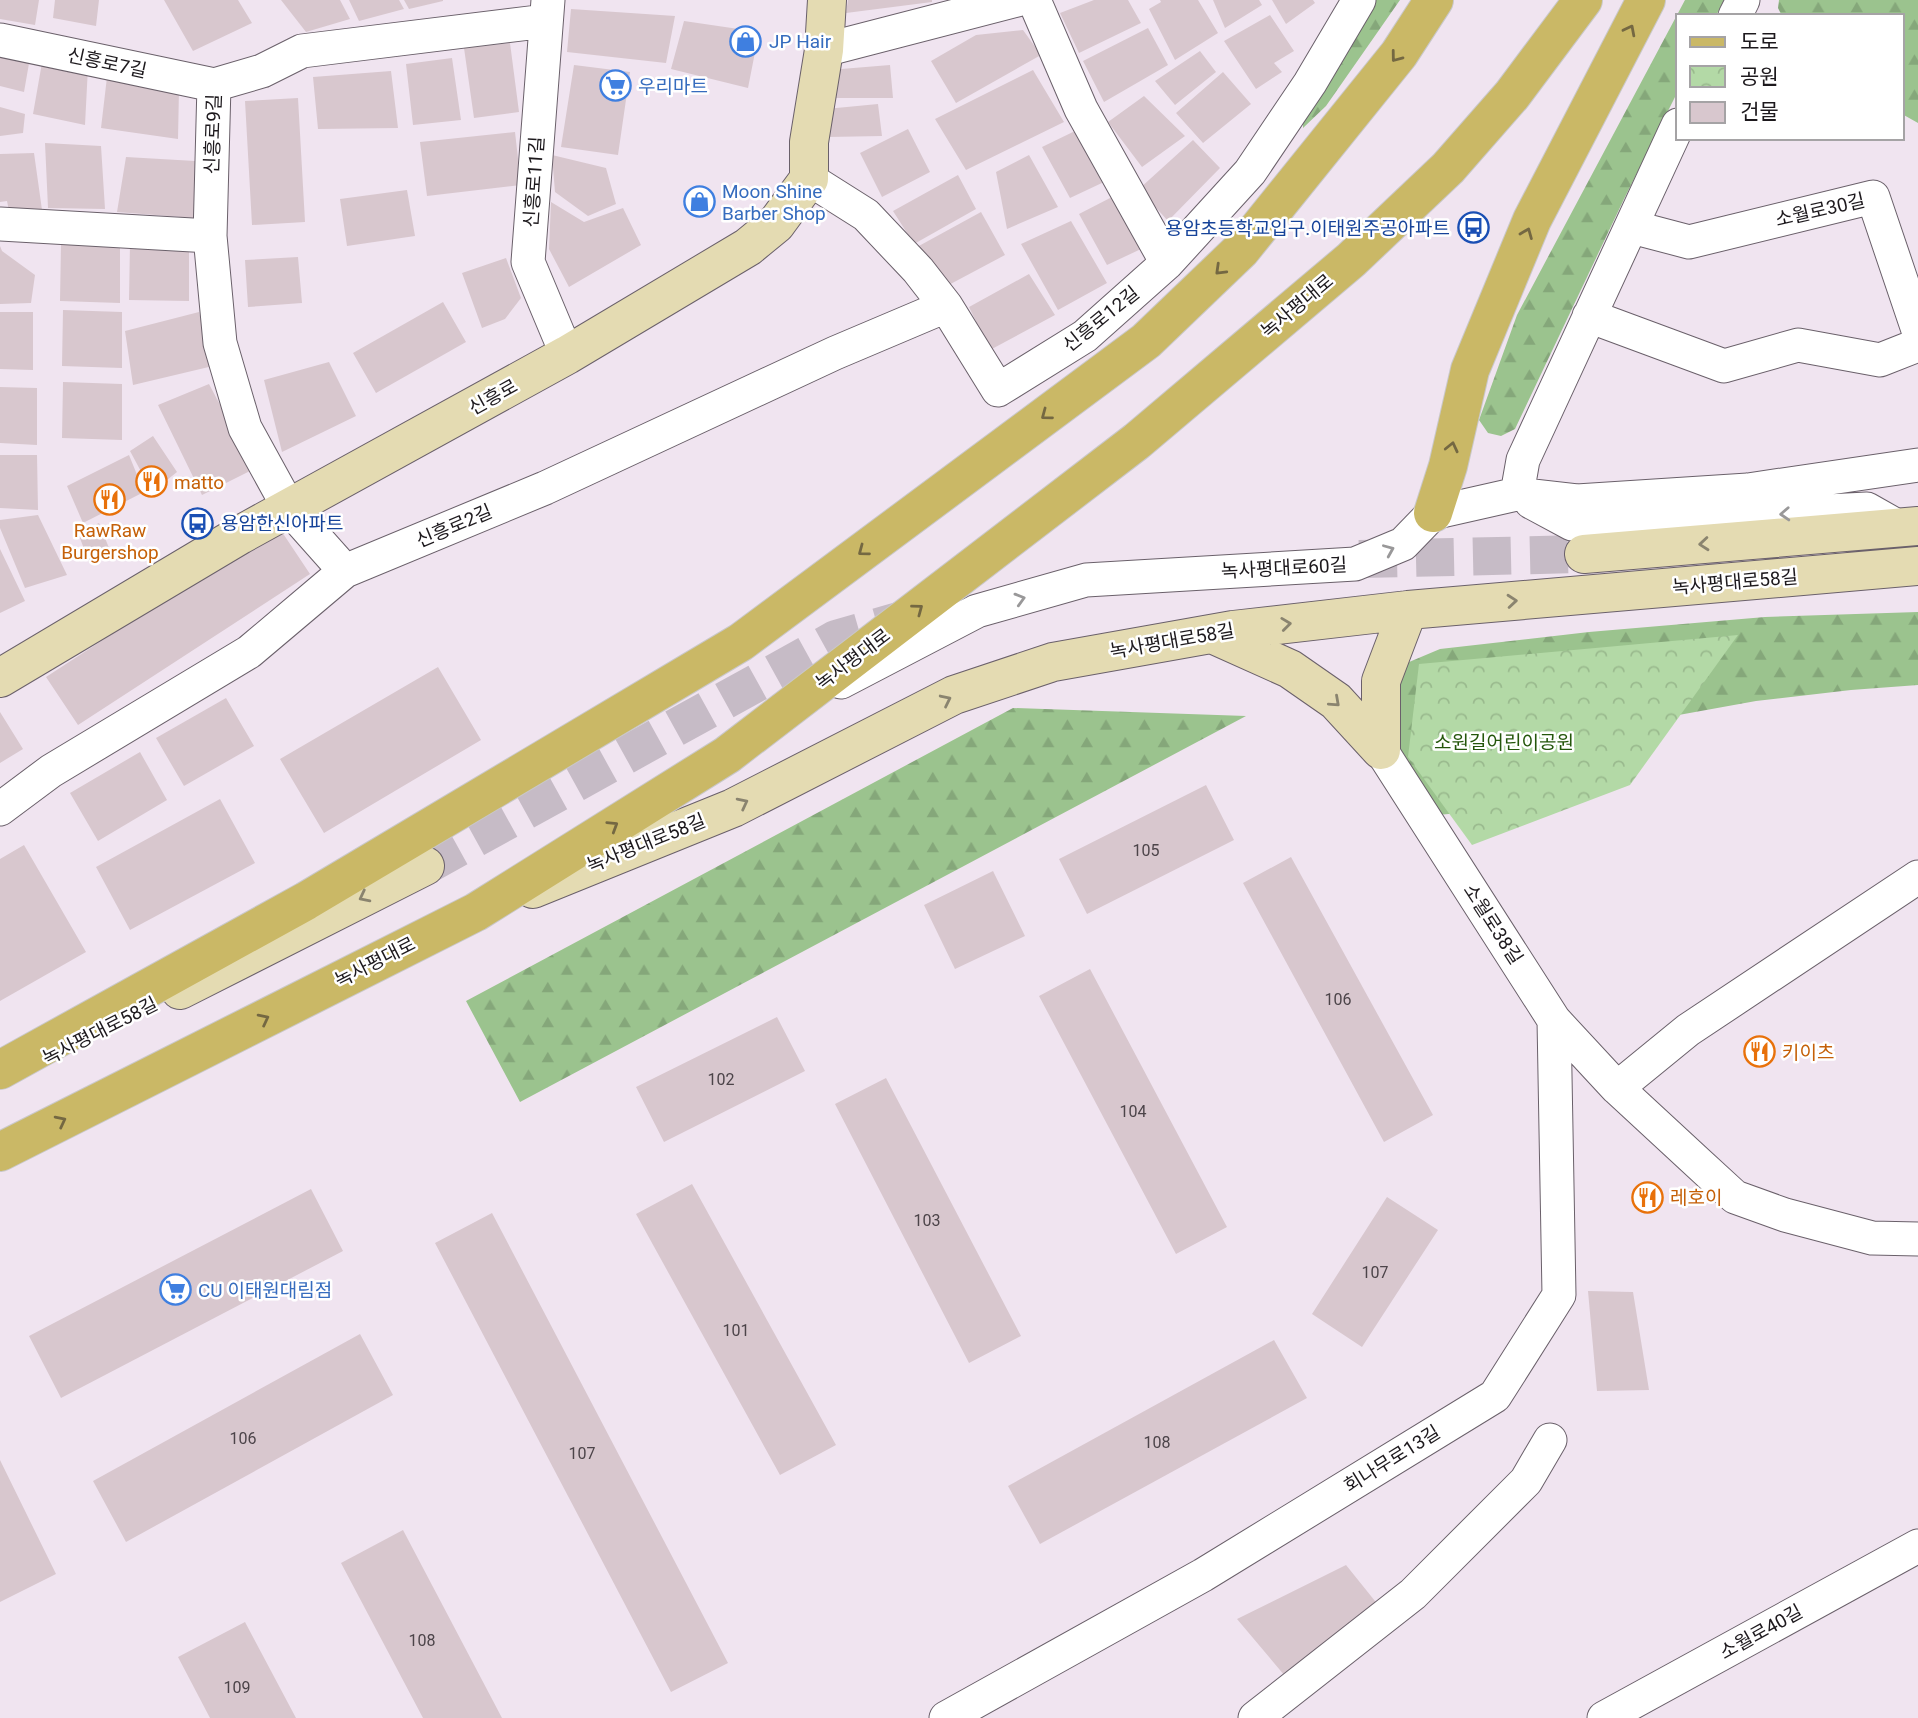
<svg xmlns="http://www.w3.org/2000/svg" width="1918" height="1718" viewBox="0 0 1918 1718" font-family="Roboto,'Noto Sans KR',sans-serif">
<style>
.forest{fill:url(#forest-firs)}
.park{fill:url(#park-crowns)}
.building{fill:#d8c7ce}
.lines{fill:none;stroke-linecap:round;stroke-linejoin:round}
.secondary-tunnel{stroke:#c6bbc6;stroke-width:38;stroke-dasharray:38 19;stroke-linecap:butt}
.street-casing{stroke:#6a606a;stroke-width:35}
.secondary-casing{stroke:#6a606a;stroke-width:40}
.primary-casing{stroke:#c9c8c9;stroke-width:40}
.street{stroke:#fff;stroke-width:33}
.secondary{stroke:#e4dbb2;stroke-width:38}
.primary{stroke:#cab866;stroke-width:38}
.oneway{stroke:#746842}
.oneway2{stroke:#999899}
.oneway3{stroke:#8a846f}
.labels{text-anchor:middle;dominant-baseline:central;stroke-width:5;stroke-linejoin:round;paint-order:stroke}
.number-label{font-size:16px;fill:#4c4449}
.shop-label{font-size:19px;fill:#366cbe;stroke:#fff;text-anchor:start}
.street-label{font-size:19px;fill:#1d191d;stroke:#fff}
.transit-label{font-size:19px;fill:#164399;stroke:#fff;text-anchor:end}
.food-label{font-size:19px;fill:#c56008;stroke:#fff;text-anchor:start}
.park-label{font-size:19px;fill:#24560b;stroke:#fff}
</style>
<defs>
<pattern id="forest-firs" width="22" height="20" patternUnits="userSpaceOnUse" patternTransform="scale(1.75)"><rect width="22" height="20" fill="#9bc38e"/><path d="M5 1l3.5 6h-7zM16 11l3.5 6h-7z" fill="#85a77a"/></pattern>
<pattern id="park-crowns" width="20" height="18" patternUnits="userSpaceOnUse" patternTransform="scale(1.75)"><rect width="20" height="18" fill="#b3d9a6"/><path d="M2 6a3 3 0 1 1 6 0M12 15a3 3 0 1 1 6 0" fill="none" stroke="#9aba8e"/></pattern>
</defs>
<rect width="100%" height="100%" fill="#f0e4f0"/>
<path class="forest" d="M1376 0H1400L1326 106 1303 128V119Z
M1685 0H1724L1716 16H1678V91L1624 199 1515 429 1501 436 1488 433 1479 420 1517 315Z
M1779 0H1918V123L1902 114V16H1782L1778 8Z
M1918 612V685L1851 690 1756 701 1651 720 1472 812 1437 815 1397 746 1386 700 1402 665 1440 649 1589 632 1765 617Z
M1013 708 1246 716 520 1102 466 1001Z"/>
<path class="park" d="M1738 635 1630 785 1472 845 1408 757 1419 664Z"/>
<path class="building" d="M0 0H39L35 25 0 19Z
M55 0H99L96 26 53 18Z
M164 0H238L252 23 193 51Z
M281 0H340L350 19 306 32Z
M349 0H399L404 9 359 21Z
M404 0H443V1L409 9Z
M848 0H932V2L846 13Z
M1094 0H1128L1141 23 1079 53 1060 13Z
M1160 0H1198L1218 33 1175 60 1149 9 1161 2Z
M1213 0H1259L1262 5 1225 28Z
M1272 0H1313L1315 3 1286 24Z
M571 9 675 16 666 63 567 52Z
M1270 15 1294 51 1274 63 1282 72 1256 89 1224 41Z
M684 21 759 32 748 88 671 69Z
M1148 28 1168 65 1104 102 1083 61Z
M1023 30 1041 55 956 103 931 61 976 35Z
M510 43 519 112 474 118 464 48Z
M0 46 31 52 24 92 0 86Z
M1200 51 1216 72 1175 105 1155 81Z
M43 57 88 67 85 125 33 114Z
M452 58 461 120 413 125 406 64Z
M574 65 630 72 618 155 561 147Z
M890 65 893 98H834L829 70Z
M1033 70 1064 122 966 170 935 119Z
M391 71 398 128 318 129 313 77Z
M1223 72 1251 104 1203 143 1176 113Z
M107 77 179 89 178 139 101 128Z
M1144 96 1185 136 1142 167 1108 122Z
M298 98 305 222 252 225 245 101Z
M878 104 882 136 828 137 826 109Z
M0 107 25 114 23 133 0 136Z
M908 129 930 172 882 197 860 153Z
M1075 131 1104 182 1070 198 1042 147Z
M515 132 521 185 427 196 420 142Z
M1193 140 1220 168 1168 221 1139 189Z
M45 143 101 146 105 209 48 208Z
M34 153 42 210 9 211 7 201 0 202V154Z
M552 155 606 168 616 204 588 216 555 192Z
M1029 155 1058 207 1007 229 996 172Z
M126 157 195 161 194 218 117 212Z
M958 175 976 209 914 244 893 211Z
M407 190 415 236 347 246 340 199Z
M1112 197 1141 249 1107 265 1079 214Z
M551 202 584 222 623 208 641 245 569 287 549 249Z
M981 212 1005 255 943 288 917 247Z
M1071 221 1107 283 1058 310 1021 244Z
M130 243 189 245V301L129 300Z
M61 244 120 246V303L60 301Z
M0 246 2 251 35 275 31 303 0 304Z
M298 257 302 303 248 307 245 260Z
M506 258 521 298 505 319 482 328 462 273Z
M1029 274 1055 315 990 350 969 307Z
M443 302 466 342 376 393 353 353Z
M63 310 122 312V368L62 366Z
M0 312H33V370L0 369Z
M199 312 213 366 133 385 125 331Z
M329 362 356 416 282 452 264 380Z
M63 382 122 384V440L62 438Z
M209 384 254 469 202 495 158 405Z
M0 387 37 388V445L0 443Z
M153 436 177 472 152 492 130 451Z
M0 455H37L38 510 0 508Z
M129 455 144 492 83 523 67 486Z
M38 515 67 575 25 588 0 528V520Z
M99 523 111 553 89 562 78 533Z
M278 526 310 574 78 725 46 677Z
M0 549 25 601 0 613Z
M438 667 481 740 324 833 280 759Z
M226 698 254 746 184 786 156 738Z
M0 712 23 749 0 763Z
M140 752 167 800 98 841 70 793Z
M1206 785 1234 840 1087 914 1059 859Z
M220 799 255 863 130 930 96 867Z
M24 845 86 952 0 1001V859Z
M1291 857 1433 1115 1384 1142 1243 883Z
M993 871 1025 936 955 969 924 905Z
M1090 969 1227 1227 1176 1254 1039 996Z
M777 1017 805 1071 664 1142 636 1087Z
M886 1078 1021 1336 969 1363 835 1104Z
M692 1184 836 1445 780 1475 636 1214Z
M311 1189 343 1251 61 1398 29 1336Z
M1387 1197 1438 1230 1362 1347 1312 1314Z
M492 1213 728 1663 671 1692 435 1243Z
M1588 1291 1633 1292 1649 1390 1597 1391Z
M360 1334 393 1395 126 1542 93 1481Z
M1274 1340 1307 1398 1040 1544 1008 1486Z
M0 1460 56 1574 0 1602Z
M403 1530 502 1718H423L341 1563Z
M1346 1565 1379 1606 1285 1676 1237 1619Z
M245 1622 296 1718H210L178 1657Z"/>
<g class="lines">
<path class="secondary-tunnel" d="M1359 559 1584 554
M425 866 836 639 902 620"/>
<defs>
<path id="street" d="M548 0 528 262 567 355
M1034 0 1081 109 1167 263
M1735 16 1743 0
M0 40 214 85 262 71 302 51 546 21
M824 50 1017 0
M214 85 210 236 220 343 245 428 289 508 345 571
M809 179 866 215 918 270 946 306 998 390 1085 336 1167 263 1250 172 1310 83 1359 0
M0 224 210 236
M1632 227 1689 242 1873 197 1918 330
M1589 316 1724 366 1798 345 1880 360 1918 345
M1517 494 1523 460 1678 125
M1531 502 1572 524 1867 509 1897 526
M841 682 977 611 1086 580 1355 564 1403 544 1433 513 1517 494 1577 501 1748 490 1918 465
M1381 750 1554 1020 1617 1088 1697 1162 1735 1197 1785 1215 1872 1238 1918 1239
M0 809 51 771 249 652 345 571 545 488 835 353 946 306
M1617 1088 1688 1030 1918 877
M946 1718 1203 1575 1495 1396 1559 1295 1554 1020
M1255 1718 1413 1594 1526 1481 1550 1440
M1604 1718 1918 1546"/>
<path id="secondary" d="M1584 554 1918 526
M1212 634 1290 669 1336 701 1381 750V681L1408 610
M0 678 240 535 567 355 748 247 776 224 809 179V142L824 50 827 0
M533 889 733 808 954 695 1053 662 1233 630 1408 610 1918 566
M180 990 425 866"/>
<path id="primary" d="M1433 513 1448 466 1470 370 1532 220 1646 0
M0 1070 306 901 741 642 1146 341 1241 250 1399 54 1434 0
M0 1152 476 912 727 755 1137 441 1351 260 1448 168 1512 95 1583 0"/>
</defs>
<use href="#street" class="street-casing"/>
<use href="#secondary" class="secondary-casing"/>
<use href="#primary" class="primary-casing"/>
<use href="#street" class="street"/>
<use href="#secondary" class="secondary"/>
<use href="#primary" class="primary"/>
</g>
<defs><path id="oneway-chevron" d="M-2-3.5L2.5 0L-2 3.5" fill="none" stroke-width="1.6" stroke-linecap="round" stroke-linejoin="round" transform="scale(1.75)"/></defs>
<g class="oneway">
<use href="#oneway-chevron" transform="translate(1630 30) rotate(-63)"/>
<use href="#oneway-chevron" transform="translate(1396 57) rotate(127)"/>
<use href="#oneway-chevron" transform="translate(1527 233) rotate(-68)"/>
<use href="#oneway-chevron" transform="translate(1220 270) rotate(136)"/>
<use href="#oneway-chevron" transform="translate(1046 415) rotate(143)"/>
<use href="#oneway-chevron" transform="translate(1452 447) rotate(-77)"/>
<use href="#oneway-chevron" transform="translate(863 551) rotate(143)"/>
<use href="#oneway-chevron" transform="translate(918 609) rotate(-37)"/>
<use href="#oneway-chevron" transform="translate(613 826) rotate(-32)"/>
<use href="#oneway-chevron" transform="translate(264 1019) rotate(-27)"/>
<use href="#oneway-chevron" transform="translate(61 1121) rotate(-27)"/>
</g>
<g class="oneway2">
<use href="#oneway-chevron" transform="translate(1785 514) rotate(177)"/>
<use href="#oneway-chevron" transform="translate(1389 550) rotate(-23)"/>
<use href="#oneway-chevron" transform="translate(1020 599) rotate(-16)"/>
</g>
<g class="oneway3">
<use href="#oneway-chevron" transform="translate(1704 544) rotate(175)"/>
<use href="#oneway-chevron" transform="translate(1512 601) rotate(-5)"/>
<use href="#oneway-chevron" transform="translate(1286 624) rotate(-7)"/>
<use href="#oneway-chevron" transform="translate(946 700) rotate(-26)"/>
<use href="#oneway-chevron" transform="translate(1335 702) rotate(42)"/>
<use href="#oneway-chevron" transform="translate(743 803) rotate(-27)"/>
<use href="#oneway-chevron" transform="translate(364 897) rotate(153)"/>
</g>
<defs>
<symbol id="shop-ring" viewBox="-11 -11 22 22"><circle r="9.5" fill="#fff" stroke="#3f7fe0" stroke-width="1.5"/><path d="M-5-2.5h2.3a2.7 3.5 0 0 1 5.4 0H5L5.5 6h-11ZM-1.5-2.5h3a1.5 2.3 0 0 0-3 0Z" fill="#3f7fe0"/></symbol>
<symbol id="supermarket-ring" viewBox="-11 -11 22 22"><circle r="9.5" fill="#fff" stroke="#3f7fe0" stroke-width="1.5"/><path d="M-6-5.5h2.5l.6 2H6L4.5 2H-2.5L-4.4-4H-6ZM-1.5 3.2a1.3 1.3 0 1 0 .1 0ZM3 3.2a1.3 1.3 0 1 0 .1 0Z" fill="#3f7fe0"/></symbol>
<symbol id="bus-ring" viewBox="-11 -11 22 22"><circle r="9.5" fill="#fff" stroke="#1a4fb4" stroke-width="1.5"/><path d="M-5-6H5V4H4V6H2V4H-2V6H-4V4H-5ZM-3.5-4V0h7V-4ZM-3.5 1.2v1.5H-2V1.2ZM2 1.2v1.5H3.5V1.2Z" fill="#1a4fb4"/></symbol>
<symbol id="restaurant-ring" viewBox="-11 -11 22 22"><circle r="9.5" fill="#fff" stroke="#e8710a" stroke-width="1.5"/><path d="M-5-6h1v4h1v-4h1v4h1v-4h1v5L-1.5 .5V6h-2V.5L-5-1ZM5-6V6H3V1.5H1.5Q1.5-4 5-6Z" fill="#e8710a"/></symbol>
</defs>
<g fill-rule="evenodd">
<use href="#shop-ring" x="728" y="24" width="35" height="35"/>
<use href="#supermarket-ring" x="598" y="68" width="35" height="35"/>
<use href="#shop-ring" x="682" y="184" width="35" height="35"/>
<use href="#bus-ring" x="1456" y="210" width="35" height="35"/>
<use href="#restaurant-ring" x="134" y="464" width="35" height="35"/>
<use href="#restaurant-ring" x="92" y="482" width="35" height="35"/>
<use href="#bus-ring" x="180" y="506" width="35" height="35"/>
<use href="#restaurant-ring" x="1742" y="1034" width="35" height="35"/>
<use href="#restaurant-ring" x="1630" y="1180" width="35" height="35"/>
<use href="#supermarket-ring" x="158" y="1272" width="35" height="35"/>
</g>
<g class="labels">
<g class="number-label">
<text x="1146" y="850">105</text>
<text x="1338" y="999">106</text>
<text x="721" y="1079">102</text>
<text x="1133" y="1111">104</text>
<text x="927" y="1220">103</text>
<text x="1375" y="1272">107</text>
<text x="736" y="1330">101</text>
<text x="243" y="1438">106</text>
<text x="1157" y="1442">108</text>
<text x="582" y="1453">107</text>
<text x="422" y="1640">108</text>
<text x="237" y="1687">109</text>
</g>
<g class="shop-label">
<text x="769" y="41">JP Hair</text>
<text x="638" y="86">우리마트</text>
<text x="722" y="191">Moon Shine<tspan x="722" dy="22">Barber Shop</tspan></text>
<text x="198" y="1290">CU 이태원대림점</text>
</g>
<g class="street-label">
<text transform="translate(107 63) rotate(12)">신흥로7길</text>
<text transform="translate(213 134) rotate(-88)">신흥로9길</text>
<text transform="translate(534 182) rotate(-86)">신흥로11길</text>
<text transform="translate(1820 210) rotate(-13)">소월로30길</text>
<text transform="translate(1297 306) rotate(-40)">녹사평대로</text>
<text transform="translate(1101 319) rotate(-39)">신흥로12길</text>
<text transform="translate(493 397) rotate(-29)">신흥로</text>
<text transform="translate(454 526) rotate(-23)">신흥로2길</text>
<text transform="translate(1284 568) rotate(-3)">녹사평대로60길</text>
<text transform="translate(1735 582) rotate(-5)">녹사평대로58길</text>
<text transform="translate(1172 641) rotate(-10)">녹사평대로58길</text>
<text transform="translate(853 659) rotate(-37)">녹사평대로</text>
<text transform="translate(646 843) rotate(-22)">녹사평대로58길</text>
<text transform="translate(1493 924) rotate(57)">소월로38길</text>
<text transform="translate(375 962) rotate(-27)">녹사평대로</text>
<text transform="translate(100 1031) rotate(-27)">녹사평대로58길</text>
<text transform="translate(1392 1459) rotate(-32)">회나무로13길</text>
<text transform="translate(1761 1632) rotate(-29)">소월로40길</text>
</g>
<g class="transit-label">
<text x="1450" y="228">용암초등학교입구.이태원주공아파트</text>
<text x="221" y="523" text-anchor="start">용암한신아파트</text>
</g>
<g class="food-label">
<text x="174" y="482">matto</text>
<text x="110" y="530" text-anchor="middle">RawRaw<tspan x="110" dy="22">Burgershop</tspan></text>
<text x="1782" y="1052">키이츠</text>
<text x="1670" y="1197">레호이</text>
</g>
<g class="park-label">
<text x="1504" y="742">소원길어린이공원</text>
</g>
</g>
<rect x="1676" y="14" width="228" height="126" fill="#ffffff" stroke="#a5a3a5" stroke-width="2"/>
<rect x="1690" y="37" width="35" height="10" fill="#cab866" stroke="#a5a3a5" stroke-width="2"/>
<text x="1740" y="49" font-size="21" fill="#1d191d">도로</text>
<rect x="1690" y="66" width="35" height="21" fill="url(#park-crowns)" stroke="#a5a3a5" stroke-width="2"/>
<text x="1740" y="84" font-size="21" fill="#1d191d">공원</text>
<rect x="1690" y="102" width="35" height="21" fill="#d8c7ce" stroke="#a5a3a5" stroke-width="2"/>
<text x="1740" y="119" font-size="21" fill="#1d191d">건물</text>
</svg>
